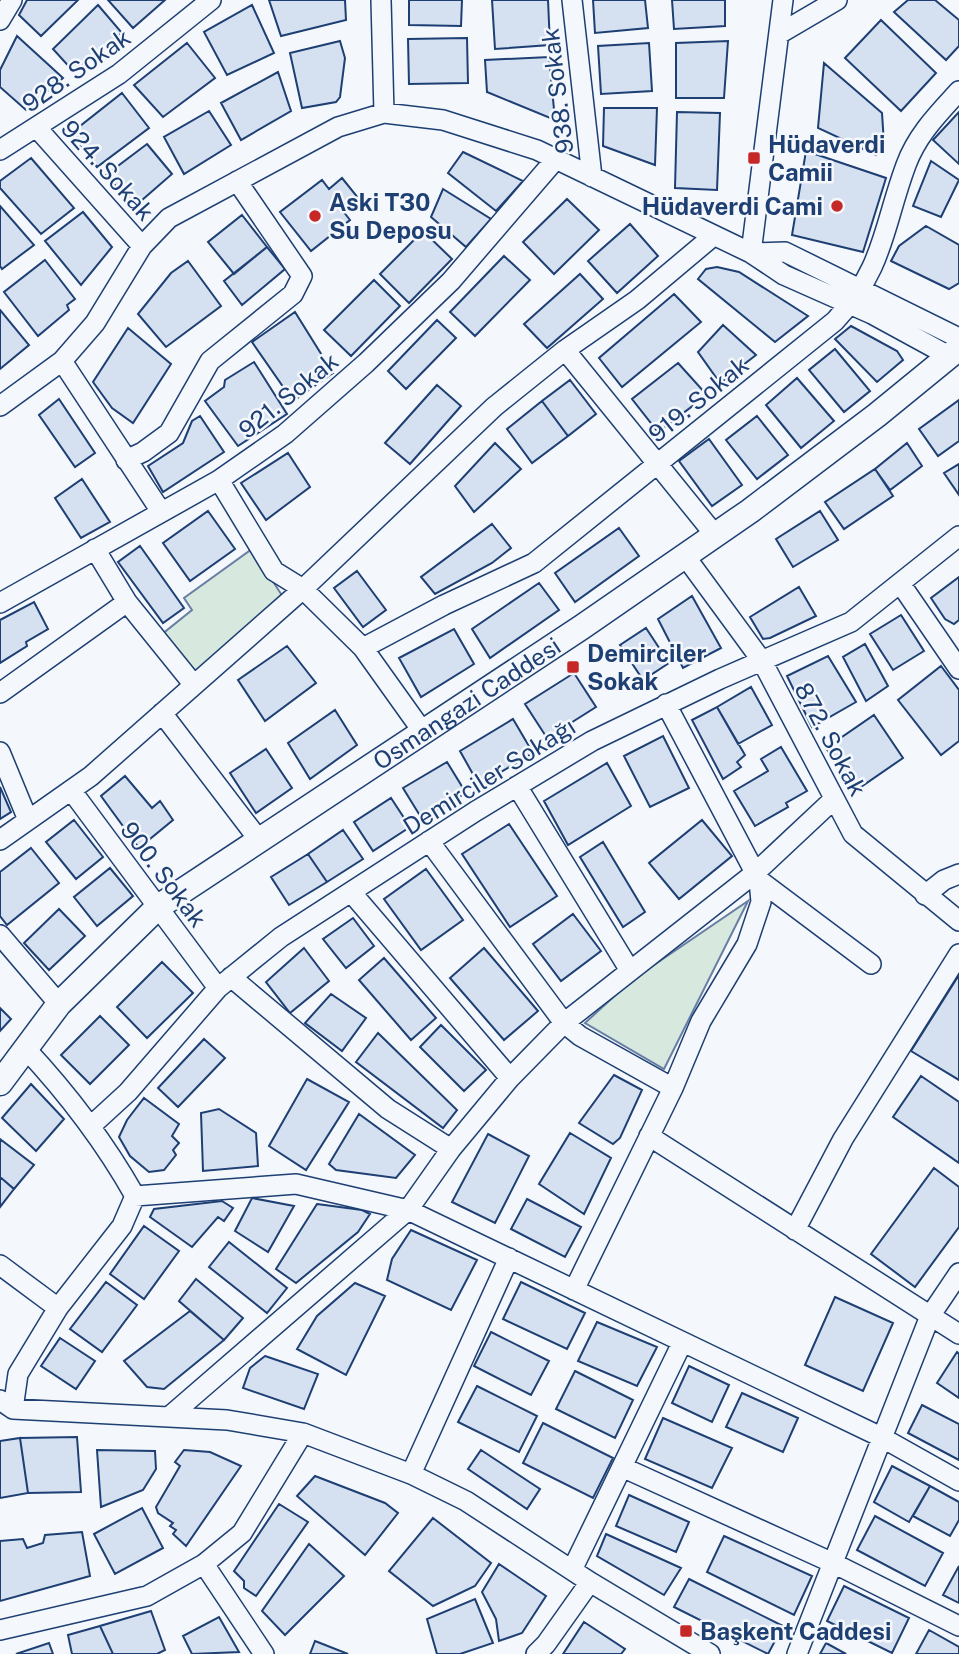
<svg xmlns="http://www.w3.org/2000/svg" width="959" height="1654" viewBox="0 0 959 1654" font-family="'Public Sans',sans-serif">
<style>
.green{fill:#d7e8df;stroke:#687fa3;stroke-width:2}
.building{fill:#d5e0f0;stroke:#1d3f73;stroke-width:2}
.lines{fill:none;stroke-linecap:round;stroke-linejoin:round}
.minor-casing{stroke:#1d3f73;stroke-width:22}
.major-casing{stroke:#1d3f73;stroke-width:27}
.minor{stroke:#f4f7fb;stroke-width:19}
.major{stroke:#f4f7fb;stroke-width:24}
.poi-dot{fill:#c62828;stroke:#f4f7fb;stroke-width:2.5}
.labels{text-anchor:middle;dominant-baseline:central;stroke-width:5;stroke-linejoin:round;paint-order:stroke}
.street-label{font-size:24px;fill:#1d3f73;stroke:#f4f7fb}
.poi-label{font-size:24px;font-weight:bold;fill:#1d3f73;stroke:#f4f7fb;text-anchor:start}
</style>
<rect width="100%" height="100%" fill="#f4f7fb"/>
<path class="green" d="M252 549 283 597 195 677 161 635 192 610 184 598Z
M748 901 664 1069 585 1023 632 980Z"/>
<path class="building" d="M27 0H78L41 36 19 15Z
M108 0H165L133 28Z
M269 0H345L346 20 281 36Z
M409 0H462L461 26 409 25Z
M492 0H548L550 45 495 49Z
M593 0H645L648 28 595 33Z
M672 0H725V26L674 29Z
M908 0H935L959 20V46L946 60 894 12Z
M98 5 122 33 73 71 53 49Z
M252 5 274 53 227 75 204 32Z
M881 20 936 73 901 111 845 58Z
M17 36 63 78 26 110 0 87V70Z
M467 38 468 83 409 84 408 39Z
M340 41 345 58 340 97 336 102 302 108 290 53Z
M728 41 724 98H676V43Z
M187 43 215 78 163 117 134 85Z
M649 43 652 91 601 94 598 46Z
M549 57 555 120 487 92 485 60Z
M824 63 882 113 884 144 876 155 818 128Z
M278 72 291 111 241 140 221 103Z
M122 93 149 128 97 167 70 134Z
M604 108H657L655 165 603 146Z
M209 111 231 145 184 174 164 137Z
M677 112 720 113 717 190 675 188Z
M959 112V164L933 140Z
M147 144 172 174 134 207 106 175Z
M806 151 886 178 863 252 792 235Z
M463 152 523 181 496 211 448 173Z
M31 158 74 208 41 234 0 188V181Z
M931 161 959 180 941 217 913 206Z
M342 178 359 199 343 211 350 220 311 251 280 212 322 180 329 189Z
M443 189 491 219 466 247 431 217Z
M567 199 599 230 554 274 523 242Z
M0 206 34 245 2 269 0 266Z
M83 212 112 247 81 285 45 241Z
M242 215 267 247 234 274 208 242Z
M630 224 658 256 617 293 588 261Z
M926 226 959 245V283L949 289 891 261 899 246Z
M423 231 452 259 409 303 380 274Z
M267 247 285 269 242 305 224 281Z
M504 256 530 280 475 336 450 312Z
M45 260 75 299 67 305 69 310 38 336 4 292Z
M188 261 221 306 166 347 138 314 171 273Z
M717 267 739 272 808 316 775 342 698 279 706 269Z
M580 274 603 299 547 348 524 324Z
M374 280 400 306 351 356 324 330Z
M674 294 701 322 622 387 599 358Z
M0 310 29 345 0 369Z
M295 312 333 373 293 401 252 342Z
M437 320 456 338 406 389 388 371Z
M723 325 756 355 720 383 698 352Z
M851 326 897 351 903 360 877 382 835 339Z
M128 328 171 364 133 423 112 408 93 382Z
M835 349 870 391 844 412 809 370Z
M254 362 287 414 238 446 205 401 224 387 225 380Z
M678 363 707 395 658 432 632 399Z
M797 378 834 421 801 448 766 405Z
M570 380 596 414 568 436 542 401Z
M437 385 461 406 410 464 385 443Z
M59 399 95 453 75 467 39 415Z
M959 400V441L938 456 919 429Z
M542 401 568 436 532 463 507 429Z
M200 416 224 452 163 492 148 466 183 443 192 421Z
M757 416 788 455 757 479 726 440Z
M709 439 742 485 712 506 679 461Z
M495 443 521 469 474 512 455 486Z
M907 443 922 466 890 490 875 469Z
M288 453 310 487 266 520 241 483Z
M959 464V495L944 473Z
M875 469 893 496 844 529 825 502Z
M82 479 110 522 81 538 55 498Z
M208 511 235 549 190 581 163 543Z
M820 511 838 540 793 567 776 539Z
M492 524 511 548 492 563 435 594 421 577Z
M619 528 639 556 575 602 555 573Z
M140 546 184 608 163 623 118 562Z
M357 571 386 610 363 627 334 588Z
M959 577V620L954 624 945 619 931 598Z
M539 583 559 610 490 658 472 629Z
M799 587 816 616 770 638 763 639 750 617Z
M692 596 721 648 683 668 658 619Z
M34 602 48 629 26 642 27 646 0 663V620Z
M901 615 924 651 893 670 870 634Z
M646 628 669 663 643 680 620 645Z
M454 629 474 664 421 697 399 658Z
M865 644 888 686 866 701 843 657Z
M287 646 316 683 265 721 238 680Z
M828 656 856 702 812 727 787 676Z
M941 666 959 690V741L941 755 898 700Z
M574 673 596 707 547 738 525 704Z
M751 687 772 725 738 744 717 707Z
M717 707 745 755 737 762 741 767 723 779 692 720Z
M335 710 357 745 310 779 288 743Z
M874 715 903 758 855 791 826 748Z
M513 719 533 753 479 785 460 751Z
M663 736 689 788 650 807 624 756Z
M781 747 807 791 786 803 788 807 755 826 734 791 768 771 761 759Z
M266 749 292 788 256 813 230 773Z
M447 762 466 793 422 819 403 788Z
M607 763 631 806 568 845 544 801Z
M125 776 152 808 160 801 173 820 139 848 101 796Z
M0 787 11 812 0 819Z
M391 798 410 827 373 851 354 822Z
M74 820 103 857 76 879 46 842Z
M702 820 732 856 679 899 649 863Z
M509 824 557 896 510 927 462 854Z
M343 830 363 859 327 882 308 854Z
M603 842 645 912 623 927 580 857Z
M31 848 59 883 7 925 0 916V872Z
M308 854 327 882 289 905 271 877Z
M110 868 133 896 97 926 74 897Z
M426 869 463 920 421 950 384 899Z
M59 909 85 936 49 970 24 943Z
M573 914 601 951 561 981 533 944Z
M353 918 374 946 346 968 323 939Z
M304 948 329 981 290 1013 266 982Z
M484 948 538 1011 504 1040 450 978Z
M384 958 436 1018 411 1040 359 980Z
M162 962 193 993 147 1038 117 1007Z
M959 975V1080L911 1051Z
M331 994 366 1018 342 1051 305 1023Z
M0 1008 11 1019 0 1031Z
M100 1016 129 1045 90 1084 61 1055Z
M441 1025 486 1070 464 1091 420 1047Z
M378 1033 457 1110 443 1128 356 1062Z
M204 1039 225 1058 178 1107 158 1088Z
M614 1075 642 1090 620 1138 613 1144 579 1123Z
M921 1076 959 1102V1163L893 1117Z
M307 1079 349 1102 306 1170 269 1146Z
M31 1084 64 1119 36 1151 2 1118Z
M144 1098 179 1124 172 1136 179 1143 173 1150 176 1155 164 1170 149 1172 130 1156 119 1137 127 1120Z
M219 1109 256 1133 258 1166 203 1171 201 1113Z
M359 1114 415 1155 396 1178 336 1170 329 1164Z
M570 1133 611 1158 584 1214 539 1184Z
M488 1134 529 1156 495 1223 452 1202Z
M0 1139 34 1165 14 1189 0 1177Z
M934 1168 959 1187V1227L915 1287 871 1254Z
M0 1177 14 1189 0 1207Z
M252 1198 294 1206 268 1252 235 1231Z
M527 1199 581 1227 565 1257 511 1229Z
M222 1201 233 1208 224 1221 218 1217 192 1247 150 1217 154 1209Z
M317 1204 362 1210 370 1214 358 1232 296 1283 276 1269Z
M144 1226 179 1251 144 1299 110 1274Z
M411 1230 477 1260 451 1310 387 1280 392 1259Z
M229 1242 287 1288 267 1313 209 1267Z
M196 1279 243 1318 224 1340 179 1301Z
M106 1282 137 1305 102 1352 70 1329Z
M521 1282 585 1313 567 1349 503 1319Z
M355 1283 385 1296 346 1375 297 1349 317 1316Z
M835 1297 893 1323 863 1391 805 1365Z
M190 1311 224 1340 164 1389 147 1387 124 1361Z
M597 1322 657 1347 637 1386 578 1361Z
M491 1332 549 1361 531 1395 474 1366Z
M60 1338 95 1361 76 1389 41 1366Z
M957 1352 959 1354V1398L937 1383Z
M265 1356 318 1374 304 1409 243 1388 250 1368Z
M689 1366 729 1385 712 1422 672 1403Z
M575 1371 633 1400 615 1438 556 1409Z
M477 1386 537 1416 519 1452 458 1422Z
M742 1393 798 1418 783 1452 726 1427Z
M922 1405 959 1424V1460L908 1433Z
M663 1418 732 1448 712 1488 645 1459Z
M543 1423 613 1458 593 1498 523 1463Z
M77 1437 81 1492 28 1493 20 1438Z
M20 1438 28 1493 0 1498V1441Z
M97 1450 155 1451 156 1469 143 1490 101 1507Z
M184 1450 210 1452 241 1466 186 1546 173 1534 176 1530 170 1526 173 1523 158 1513 156 1507 180 1466 175 1462Z
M481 1450 540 1489 527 1509 468 1469Z
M892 1466 930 1486 909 1522 874 1502Z
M315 1476 385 1503 398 1513 365 1555 297 1496Z
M930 1486 959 1502V1520L950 1536 913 1516Z
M629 1495 689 1522 676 1552 616 1526Z
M279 1504 308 1522 256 1596 244 1588V1581L234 1571Z
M142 1508 163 1548 115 1574 94 1534Z
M875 1516 943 1553 925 1586 857 1550Z
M433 1518 491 1563 475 1586 433 1606 389 1571Z
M82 1532 90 1576 0 1601V1541L23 1539 27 1548 43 1543 45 1535Z
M606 1534 681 1568 664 1595 597 1556Z
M724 1536 812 1576 794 1615 707 1572Z
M309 1544 344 1576 285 1635 262 1611Z
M499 1564 546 1596 522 1633 499 1641 496 1619 482 1592Z
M959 1566V1603L943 1595Z
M689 1579 783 1626 768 1654 674 1607Z
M844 1586 909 1618 892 1653 827 1621Z
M475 1599 493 1643 460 1654H437L427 1619Z
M151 1611 165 1650 157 1654H113L100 1626Z
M219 1617 239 1652 192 1654 183 1636Z
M584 1622 625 1649 621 1654H563Z
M100 1626 113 1654H72L68 1635Z
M929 1630 959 1647V1654H916Z
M315 1641 348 1654H310Z
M49 1643 53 1654H16Z
M826 1643 846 1654H820Z"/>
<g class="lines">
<defs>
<path id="minor" d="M381 0 384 113
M572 0 592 177
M0 20 12 0
M779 34 837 0
M37 128 142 246
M0 150 119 74 211 0
M751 253 783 0
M751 253 785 252 959 338
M565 350 715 535
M62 361 160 510
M0 406 62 361 95 323 142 246 169 218 338 127 384 113 443 120 537 150 751 253 784 275 872 314 949 356
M126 460 143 452 169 433 210 361 293 294 302 276 237 181
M219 480 274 571 303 589 363 648 423 732
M95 549 127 602 194 685
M685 556 762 661 853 834 959 921
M900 583 959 669
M0 603 219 480 285 434 366 363 451 281 555 160
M363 648 444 605 534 563 835 321C884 269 883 227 906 165 917 135 938 114 959 91
M0 693 127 602
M666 704 759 880 871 964
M162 713 259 840
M0 752 28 820
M517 786 629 969
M71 790 218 988
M0 840 91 776 303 589 494 407 565 350 637 300 712 237
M429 841 564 1023 580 1036 673 1088
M351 892 510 1078
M925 895 944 880 959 874
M0 935 59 1004
M231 977 388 1109 451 1149
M92 1125 128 1092 218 988 281 937 476 811 592 741 720 679 851 622 959 536
M649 1136 959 1334
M135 1196 296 1184 408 1210 881 1437 959 1481
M795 1230 843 1139 959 954
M0 1265 58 1308
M574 1290 673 1088 701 1021 747 944 761 902 759 880
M0 1400 13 1409 227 1420 303 1433 411 1474 466 1501 590 1582 710 1654
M13 1409 18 1374 58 1308 122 1226 135 1196C104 1141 68 1094 25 1048
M170 1416 408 1210 451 1149 510 1078 564 1023 755 873 834 799
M622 1467 833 1563 959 1626
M411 1474 509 1258
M204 1564 264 1654
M572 1570 682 1343
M0 1630 147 1596 204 1564 242 1533 303 1433
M536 1654 546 1644 590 1582
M797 1654 930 1316 959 1273"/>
<g id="major">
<path id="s1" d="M0 1083 59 1004 158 907 582 627 750 511 877 415 959 348"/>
</g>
</defs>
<use href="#minor" class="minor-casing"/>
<use href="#major" class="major-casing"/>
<use href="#minor" class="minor"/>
<use href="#major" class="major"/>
</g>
<g class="poi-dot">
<rect x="747" y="151" width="14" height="14" rx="3.5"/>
<circle cx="837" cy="206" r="7"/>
<circle cx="315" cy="216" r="7"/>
<rect x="566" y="660" width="14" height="14" rx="3.5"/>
<rect x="679" y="1624" width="14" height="14" rx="3.5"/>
</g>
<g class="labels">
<g class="street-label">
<text transform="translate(76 70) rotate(-35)">928. Sokak</text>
<text transform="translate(557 91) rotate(-97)">938. Sokak</text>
<text transform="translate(108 170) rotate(48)">924. Sokak</text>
<text transform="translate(288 395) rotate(-39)">921. Sokak</text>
<text transform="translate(698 399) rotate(-39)">919. Sokak</text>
<text stroke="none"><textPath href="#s1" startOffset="607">Osmangazi Caddesi</textPath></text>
<text transform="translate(831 739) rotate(62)">872. Sokak</text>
<text transform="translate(489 776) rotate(-32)">Demirciler Sokağı</text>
<text transform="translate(164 874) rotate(53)">900. Sokak</text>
</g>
<g class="poi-label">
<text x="768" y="144">Hüdaverdi<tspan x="768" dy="28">Camii</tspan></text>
<text x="329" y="202">Aski T30<tspan x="329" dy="28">Su Deposu</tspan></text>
<text x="823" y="206" text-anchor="end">Hüdaverdi Cami</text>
<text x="587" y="653">Demirciler<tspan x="587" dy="28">Sokak</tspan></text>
<text x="700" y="1631">Başkent Caddesi</text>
</g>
</g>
</svg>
